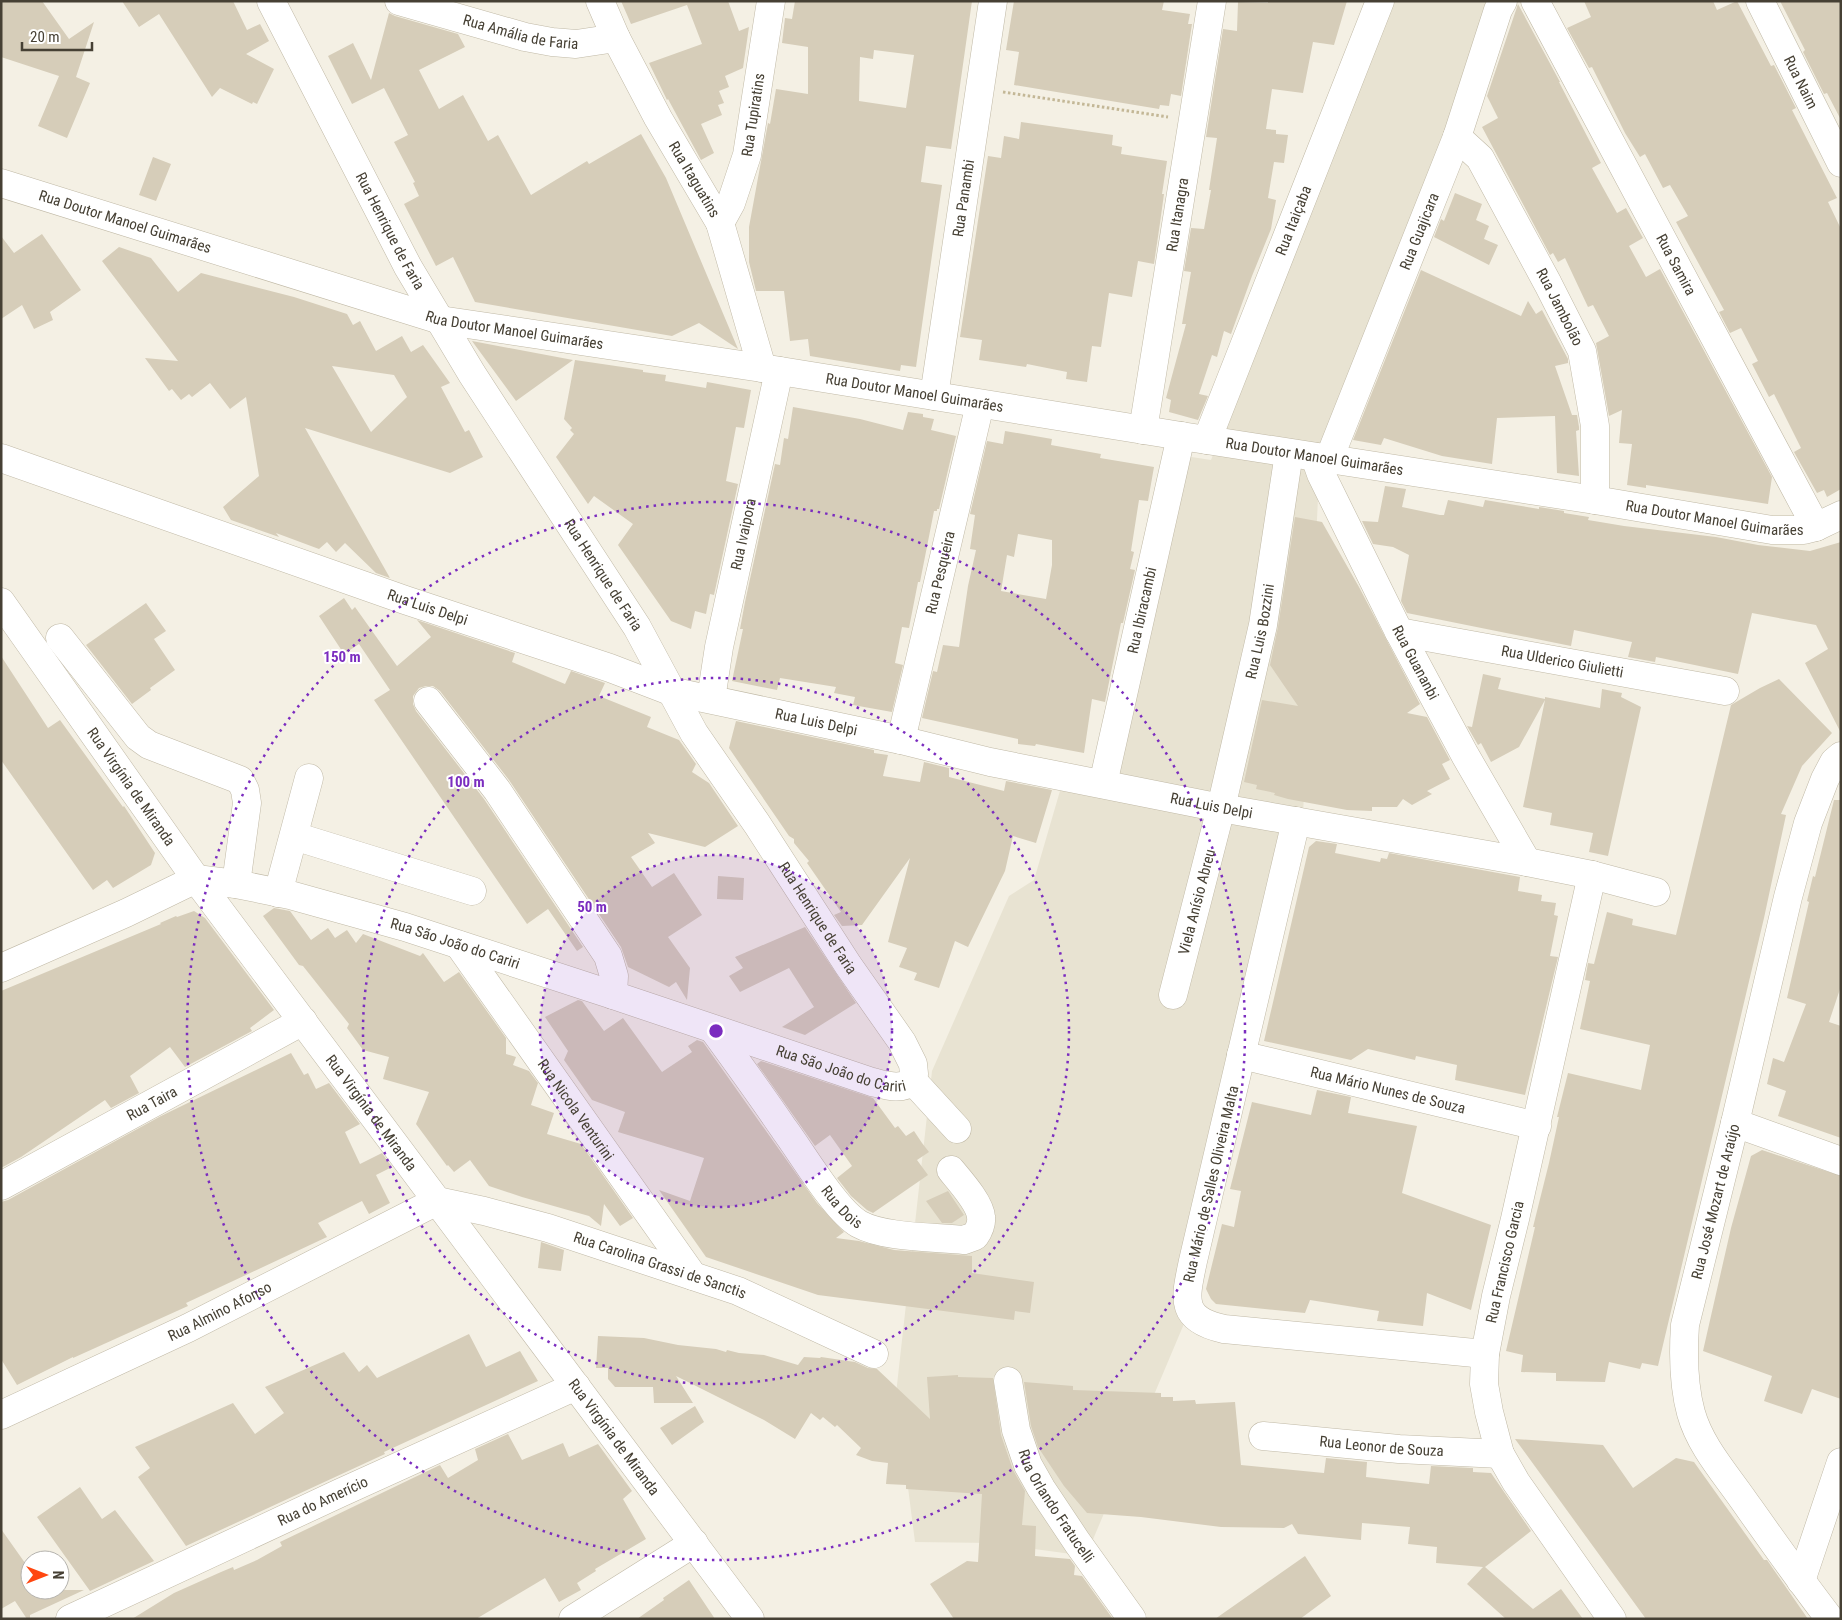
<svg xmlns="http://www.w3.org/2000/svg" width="1842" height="1620" viewBox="0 0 1842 1620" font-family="'Roboto Condensed',sans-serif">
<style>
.residential{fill:#e8e3d2}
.building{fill:#d6cdb9;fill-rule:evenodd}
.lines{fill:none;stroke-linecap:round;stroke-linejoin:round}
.minor-casing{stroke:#c0b9a6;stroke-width:29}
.path{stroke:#c3b796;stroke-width:3;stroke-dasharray:2.5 2.5;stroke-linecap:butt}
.minor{stroke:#fff;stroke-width:28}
.ring{fill:none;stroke:#7b2cbf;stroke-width:2.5;stroke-dasharray:2.5 5}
.labels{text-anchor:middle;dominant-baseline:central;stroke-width:4;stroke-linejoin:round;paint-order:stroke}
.street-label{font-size:15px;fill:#464034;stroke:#fff}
.centre{fill:#7b2cbf;stroke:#fff;stroke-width:2.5}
.ring-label{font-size:15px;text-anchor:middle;font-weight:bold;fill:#7b2cbf;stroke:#fff;stroke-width:4;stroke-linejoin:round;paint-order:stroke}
</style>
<rect width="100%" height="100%" fill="#f4f0e4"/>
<path class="residential" d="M1392 1H1517L1333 479 1319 477 1302 836 1186 1319 1086 1556 991 1543 915 1542 896 1394 932 1071 1009 896 1034 880 1062 784 1111 795 1185 456 1211 460Z"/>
<path class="building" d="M1 1H42L69 39 94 22 76 77 90 83 67 138 38 126 59 76 1 57Z
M122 1H233L247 30 260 24 269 41 246 54 274 69 257 104 253 102 252 104 220 88 212 97 159 14 139 27Z
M621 1H728L739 31 749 27 743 68 725 76 729 87 719 91 724 103 718 105 722 115 701 124 714 153 701 160 668 99 667 100 649 63 702 44 687 5 631 24Z
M795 1H972L951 149 926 146 921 182 942 185 916 367 901 365 900 371 810 356 808 339 790 341 784 291H756L749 262V227L768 123 770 124 776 89 808 94V47L782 43 785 18 792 19ZM874 50 914 55 906 108 859 101 860 57 873 59Z
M1014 1H1164L1162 10 1190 14 1188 24H1192L1181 96 1171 94 1169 106 1160 105 1159 109 1014 85 1019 52 1006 50Z
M1268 1H1347L1334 45 1313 42 1303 93 1272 89 1266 129 1276 130V134L1288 135 1284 163 1274 162 1268 198 1276 200 1271 229 1252 276 1231 334 1224 331 1217 357 1212 355 1199 394 1208 396 1198 420 1169 412 1171 400 1166 398 1186 324H1182L1191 272 1184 271 1191 228 1204 229 1211 190H1209L1217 138 1206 137 1223 29 1237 31 1238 2 1268 3Z
M1584 1H1713L1717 10 1737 1 1771 66 1774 65 1796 108 1792 110 1837 198 1828 202 1841 229V489L1827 497 1824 490 1817 493 1794 452 1801 448 1774 394 1769 397 1752 364 1758 361 1741 328 1730 333 1719 312 1724 310 1676 222 1688 216 1670 185 1663 188 1645 154 1640 157 1625 133 1592 67 1589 68 1567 28 1591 17Z
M1780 1H1841V120L1827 93 1824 94 1803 52 1805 50Z
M1518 4 1560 82H1559L1601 163 1592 168 1617 213 1626 208 1643 238 1629 246 1646 277 1660 269 1772 477 1768 504 1646 485V488L1627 485 1632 444 1619 443 1622 410 1609 416 1596 343 1609 336 1593 305 1588 307 1565 258 1558 262 1553 253 1550 255 1482 127 1498 118 1487 96Z
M389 13 395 16 458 34 465 47 419 70 439 109 463 95 488 141 498 135 531 195 587 161 589 164 641 134 666 178 738 349 699 323 672 336 475 302 453 257 436 266 404 204 419 196 413 183 415 182 394 142 408 135 384 88 352 104 328 56 353 43 371 80Z
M1021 122 1113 135 1112 145 1122 147 1121 154 1167 161 1162 194H1164L1160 223 1154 264 1138 261 1132 297 1109 293 1101 347 1092 346 1087 382 1066 379 1067 372 1027 364 1026 367 979 360 982 340 960 337 988 156 1001 158 1004 136 1019 139Z
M153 157 171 164 156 201 139 195Z
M1455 193 1482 204 1476 220 1489 226 1484 239 1498 245 1489 265 1434 237 1441 219 1444 221Z
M42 234 81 290 50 312 53 320 34 329 22 305 1 319V236L14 253Z
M119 247 151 258 178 292 201 273 294 297 347 314 353 325 360 321 376 351 402 336 411 352 423 345 450 383 441 387 465 432 469 430 483 457 450 473 305 428 390 578 376 573 345 543 336 552 327 542 319 549 276 533 279 537 231 520 223 507 259 476 246 397 230 409 210 383 192 397 189 394 181 400 172 389 169 391 145 358 178 361 102 261ZM332 366 394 375 407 397 371 432Z
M1421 270 1521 316 1528 301 1536 314 1542 310 1568 359V363L1555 366 1572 415H1577L1579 427V430L1576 431 1579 476 1557 473 1555 416 1497 418 1492 464 1442 456 1384 438 1381 445 1353 440Z
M472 341 573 360 516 401Z
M575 360 643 370V372L666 375 665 381 706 388 707 382 751 390 744 428 736 427 726 481 738 484 714 595 710 594 706 614 695 611 691 629 671 621 618 545 633 524 594 496 588 504 556 457 574 434 570 430 572 428 564 419Z
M793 407 860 419 903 430 908 412 923 414V417L934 419 931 430 956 436 939 509H937V511H934L920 582H918L909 628 902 627 895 663 903 665 892 712 853 705 855 697 834 693 836 687 780 678 777 690 732 681 743 629H740L745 602 775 464 780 465 784 438 788 439Z
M1005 431 1052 439 1051 445 1101 454 1100 458 1154 467 1148 501 1139 500 1131 551 1134 552 1130 569 1135 570 1123 623H1121L1105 702 1092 699 1084 753 1036 744 1035 746 1018 744V739L922 718 933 671 937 672 943 645 959 647 968 586 976 550 970 549 975 515 970 514 987 441 1003 444ZM1018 534 1052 540V565L1046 599 1001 591 1007 555 1014 557Z
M1385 486 1406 489 1402 507 1440 515H1444L1448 500 1483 507 1485 500 1539 509V507L1564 511V513L1589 517 1588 520 1624 526 1716 537 1758 545 1810 551 1841 542V733L1805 663 1828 649 1816 625 1752 613 1738 674 1656 657 1655 662 1628 657 1632 642 1574 630 1571 646 1407 613 1401 601 1409 555 1393 547 1373 544 1362 521 1378 522Z
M1295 517 1322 522 1359 587 1420 704 1407 713 1427 717 1450 760 1442 764 1450 779 1427 791 1432 794 1412 805 1403 799 1397 807H1372V811L1347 810 1288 799 1274 795 1275 793 1256 789 1257 785 1244 782 1262 700 1298 706 1270 665 1278 627Z
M344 598 352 610 355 607 397 666 431 637 417 620 515 653 512 662 565 684 571 671 605 683 599 696 651 717 647 727 679 740 696 764 692 772 709 783 738 826 705 847 648 833 655 843 631 857 652 887 674 873 702 915 668 937 690 968 687 1000 676 982 669 987 628 967 621 947 509 780 440 691 433 686H426L419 688 413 696V704L416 711 484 799 583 947 577 951 548 909 527 924 374 700 390 690 359 644 344 654 319 616Z
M146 603 166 631 154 639 175 670 150 688 151 690 132 704 86 645Z
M1 656 48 728 60 720 123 807 124 806 155 853 151 865 113 888 107 880 93 890 85 879 1 760Z
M1483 674 1501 678 1498 689 1545 699V697L1600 708 1602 689 1622 693 1621 697 1641 707 1608 856 1589 852 1593 833 1550 825 1552 813 1523 807 1545 700 1519 747 1491 762 1481 743 1478 745 1467 726 1472 727Z
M1779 679 1832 733 1802 766 1781 814 1786 815 1764 918 1658 1366 1642 1363 1640 1369 1609 1362 1605 1382 1556 1381V1373L1521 1372 1523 1355 1506 1351 1535 1227H1533L1549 1163 1559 1117H1557L1568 1073 1641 1090 1650 1045 1580 1029 1590 981 1585 980 1588 963 1594 964 1607 912 1633 919 1632 925 1676 935 1731 705 1760 688Z
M736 721 874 750V753L888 755 883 776 920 782 924 762 949 768V777L1004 791 1006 781 1052 790 1036 843 1013 836 1005 871 968 947 955 941 939 988 914 980 917 973 899 967 907 948 888 942 910 858 862 925 842 926 834 915 841 912 807 863 809 861 794 843V839L789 836 729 748Z
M1834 800H1841V986L1829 1022 1841 1026V1138L1778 1116 1786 1091 1767 1084 1773 1058 1784 1062 1806 1004 1787 998 1809 902 1807 901 1813 876 1815 877Z
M1316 841 1337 844 1335 853 1380 862 1381 858 1387 859 1389 853 1520 877 1518 891 1542 895 1541 901 1556 903 1554 915 1558 916 1550 956 1558 957 1525 1095 1455 1080 1457 1065 1416 1056 1415 1060 1368 1049 1351 1060 1264 1041 1309 847Z
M718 876 744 878 743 900 717 899Z
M274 908 290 911 311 940 328 928 335 938 347 930 356 943 363 934 420 956 423 953 444 982 459 972 506 1038V1054L516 1057 513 1065 529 1071 538 1083 531 1105 554 1113 547 1134 581 1144 633 1218 620 1226 604 1204 601 1226 589 1216 522 1197 489 1186 470 1160 454 1172 448 1165 447 1166 416 1124 429 1092 383 1079 389 1057 363 1050 347 1028 349 1024 303 966 299 965 263 916Z
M194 911 205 918 274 1010 250 1028 252 1031 185 1067 170 1047 130 1076 139 1093 111 1108 105 1100 21 1157 1 1168V991L161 924 160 923 176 916 177 917Z
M805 927 856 1003 805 1035 782 1027 814 1007 789 968 740 992 729 976 743 968 735 957Z
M578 1000 582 1001 604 1031 623 1018 662 1072 692 1052 688 1046 697 1040 703 1042 817 1203 844 1232 836 1238 859 1241 894 1250 972 1256V1273L1034 1282 1030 1313 1015 1311 1014 1320 818 1295 706 1257 659 1190 690 1201 704 1158 618 1132 625 1112 592 1100 564 1060 568 1051 545 1017Z
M291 1053 304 1075 308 1073 316 1089 329 1083 360 1124 345 1132 360 1164 382 1153 392 1167 376 1175 390 1203 369 1214 362 1201 318 1223 327 1237 186 1303 188 1306 73 1358V1357L17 1385 1 1359V1202L8 1200 161 1116Z
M761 1061 873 1098 895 1128 898 1126 906 1136 914 1131 922 1143 929 1152 917 1160 928 1175 873 1213 867 1210 851 1196 837 1178 852 1166 830 1135 815 1146 757 1064Z
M1317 1090 1351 1097 1348 1113 1417 1126 1402 1193 1491 1225 1471 1310 1427 1293 1423 1326 1377 1321 1379 1311 1310 1300 1305 1313 1216 1304 1211 1299 1206 1289 1222 1224 1234 1227 1241 1191 1230 1189 1252 1102 1311 1115Z
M1762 1150 1841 1176V1399L1812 1389 1802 1414 1764 1401 1772 1376 1703 1351 1731 1228 1751 1156Z
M948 1191 964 1215 952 1223H942L926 1201Z
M541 1242 564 1250 561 1271 538 1268Z
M469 1334 486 1367 520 1351 538 1381 384 1452 385 1454 186 1546 138 1477 150 1468 135 1447 233 1403 255 1434 284 1413 265 1387 344 1352 359 1372 367 1365 377 1378Z
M598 1336 644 1338 678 1345 716 1349 726 1352 727 1350 739 1353 764 1355 798 1365 804 1357 820 1358 821 1357 855 1362 868 1368 877 1369 930 1419 927 1377 958 1375V1377L993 1378 1001 1435 1013 1470 1025 1491 1022 1525 1036 1526 1035 1556 1070 1559 1075 1566 1074 1575 1082 1576 1113 1619H954L930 1584 967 1561 978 1562 982 1494 906 1489V1485L886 1484 888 1463 872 1461 856 1455 861 1448 837 1425 835 1427 823 1417 820 1420 811 1413 795 1439 764 1420 676 1376 693 1403H654L653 1387H615L608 1379V1368H596Z
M1024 1382 1073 1386V1390L1161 1393V1397H1173V1401L1195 1400 1196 1404 1235 1402 1241 1465 1324 1473 1326 1458 1367 1462 1366 1477 1429 1484 1431 1466 1473 1468V1472L1491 1473 1531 1531 1485 1567 1533 1609 1561 1589 1583 1619H1506L1467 1584 1483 1567 1436 1563 1437 1547 1408 1544 1410 1527 1362 1523 1361 1540 1298 1534 1292 1524 1284 1528 1221 1527 1141 1517 1087 1513 1064 1486 1038 1447 1031 1426Z
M695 1406 704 1422 672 1445 660 1428Z
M508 1434 522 1460 563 1443 569 1457 598 1444 632 1491 623 1499 646 1539 595 1569 596 1571 577 1583 581 1590 559 1602 545 1578 476 1619H132L174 1593 221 1572 233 1567 234 1570 257 1560 282 1546 280 1542 440 1465 448 1478 478 1460 475 1449Z
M1515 1439 1603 1445 1633 1488 1676 1458 1694 1462 1764 1560H1767L1808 1619H1646Z
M80 1487 102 1519 115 1510 154 1561 90 1591 37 1517Z
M1 1529 30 1570V1590H84L30 1615V1619H27L15 1601 1 1609Z
M1305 1556 1331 1596 1300 1619H1215Z
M689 1580 715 1619H637L664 1600 663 1598Z"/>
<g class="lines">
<defs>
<g id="minor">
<path id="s1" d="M271 1 408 267 472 374 637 627 694 733 757 824 848 965 902 1042 913 1064 914 1074 913 1081"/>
<path id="s2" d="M399 1 525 37 552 42 576 44 616 38"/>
<path id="s3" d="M600 1 616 38 658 118 720 223 762 368"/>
<path id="s4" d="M1535 1 1816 527"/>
<path id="s5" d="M1760 1 1841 163"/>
<path id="s6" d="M1457 137 1480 158 1548 284 1582 351 1595 426V500"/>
<path id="s7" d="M1 183 440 320 762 368 1181 436 1595 500 1772 530H1804L1816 527 1841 515"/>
<path id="s8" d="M720 223 731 203 747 155 771 1"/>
<path id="s9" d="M934 396 993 1"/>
<path id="s10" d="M1143 430 1212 1"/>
<path id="s11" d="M1207 440 1380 1"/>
<path id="s12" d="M1315 457 1321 474 1399 632 1465 755 1527 862"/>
<path id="s13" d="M1 458 405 600 610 668 670 691 901 740 990 762 1221 808 1527 862 1592 875 1656 892"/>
<path id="s14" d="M1329 459 1457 137 1498 10 1503 1"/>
<path id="s15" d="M1 602 196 879 750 1619"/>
<path id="s16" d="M1399 632 1725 691"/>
<path d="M60 638 138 737 149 745 240 780 245 790 247 803 236 884"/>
<path id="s17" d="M711 699 719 647 779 371"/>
<path d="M428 701 497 790 608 956 614 976 613 995"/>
<path id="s18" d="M901 740 980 404"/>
<path id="s19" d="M1103 784 1181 436"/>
<path d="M1296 821 1193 1261C1185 1299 1179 1319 1224 1329L1485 1354"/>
<path d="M294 836 472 891"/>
<path d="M1592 875 1515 1219 1496 1296 1485 1354 1484 1384 1489 1412 1500 1454 1516 1482 1612 1619"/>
<path d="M278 893 309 778"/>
<path id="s20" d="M459 945 693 1276"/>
<path id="s21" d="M1 968 126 913 196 879 236 884 290 895 405 927 613 995 872 1082C885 1085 901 1091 913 1081"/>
<path id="s22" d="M1173 995 1221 808 1263 625 1289 453"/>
<path id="s23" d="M713 1029C737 1062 761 1095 784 1129 802 1153 835 1210 859 1224 884 1238 935 1237 964 1240L975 1236C979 1230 982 1224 981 1217 980 1203 960 1181 951 1170"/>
<path id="s24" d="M1241 1055 1537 1126"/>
<path d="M913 1081 957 1129"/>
<path d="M1735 1123 1841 1161"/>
<path id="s25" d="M1 1186 303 1021"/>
<path id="s26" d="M1008 1381 1016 1430 1028 1465 1041 1488 1077 1542 1132 1619"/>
<path id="s27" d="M1 1415 188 1328 437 1201 484 1211 548 1228 738 1291 874 1354"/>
<path id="s28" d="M1263 1436 1399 1449 1500 1454"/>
<path d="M1801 1581 1841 1462"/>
<path id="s29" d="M70 1619 340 1493 576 1386"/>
<path d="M573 1619 694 1543"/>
<path id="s30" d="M1830 1619C1799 1579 1771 1539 1742 1498 1723 1471 1700 1445 1691 1413 1683 1384 1683 1355 1685 1325L1735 1123 1788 897 1808 823 1825 779 1834 762 1841 756"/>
</g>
</defs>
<use href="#minor" class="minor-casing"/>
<path class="path" d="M1003 92 1168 117"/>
<use href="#minor" class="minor"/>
</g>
<circle cx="716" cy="1031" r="176" fill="#7b2cbf" fill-opacity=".12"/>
<g class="ring">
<circle cx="716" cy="1031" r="176"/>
<circle cx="716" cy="1031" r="353"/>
<circle cx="716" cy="1031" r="529"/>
</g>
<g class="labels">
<g class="street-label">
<text stroke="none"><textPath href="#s2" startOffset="126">Rua Amália de Faria</textPath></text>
<text stroke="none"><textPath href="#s5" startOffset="91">Rua Naim</textPath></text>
<text stroke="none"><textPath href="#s8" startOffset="114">Rua Tupiratins</textPath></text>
<text stroke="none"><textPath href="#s3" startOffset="202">Rua Itaguatins</textPath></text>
<text stroke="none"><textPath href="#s9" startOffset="200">Rua Panambi</textPath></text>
<text stroke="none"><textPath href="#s10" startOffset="218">Rua Itanagra</textPath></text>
<text stroke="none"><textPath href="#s11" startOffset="236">Rua Itaiçaba</textPath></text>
<text stroke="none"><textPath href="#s7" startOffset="130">Rua Doutor Manoel Guimarães</textPath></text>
<text stroke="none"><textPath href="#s1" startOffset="259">Rua Henrique de Faria</textPath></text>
<text stroke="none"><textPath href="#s14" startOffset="245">Rua Guajicara</textPath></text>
<text stroke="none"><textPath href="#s4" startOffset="299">Rua Samira</textPath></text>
<text stroke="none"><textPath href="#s6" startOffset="200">Rua Jambolão</textPath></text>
<text stroke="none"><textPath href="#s7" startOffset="535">Rua Doutor Manoel Guimarães</textPath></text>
<text stroke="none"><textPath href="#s7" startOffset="940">Rua Doutor Manoel Guimarães</textPath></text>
<text stroke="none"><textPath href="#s7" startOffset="1345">Rua Doutor Manoel Guimarães</textPath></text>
<text stroke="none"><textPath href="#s7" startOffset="1750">Rua Doutor Manoel Guimarães</textPath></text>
<text stroke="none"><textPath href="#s17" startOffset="168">Rua Ivaipora</textPath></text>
<text stroke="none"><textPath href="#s18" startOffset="172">Rua Pesqueira</textPath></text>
<text stroke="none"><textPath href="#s1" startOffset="664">Rua Henrique de Faria</textPath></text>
<text stroke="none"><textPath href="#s13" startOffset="452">Rua Luis Delpi</textPath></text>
<text stroke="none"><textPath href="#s19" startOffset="178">Rua Ibiracambi</textPath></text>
<text stroke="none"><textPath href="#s22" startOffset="374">Rua Luis Bozzini</textPath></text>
<text stroke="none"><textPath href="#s12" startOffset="229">Rua Guananbi</textPath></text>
<text stroke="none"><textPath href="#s16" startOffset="166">Rua Ulderico Giulietti</textPath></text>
<text stroke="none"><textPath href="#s13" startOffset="858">Rua Luis Delpi</textPath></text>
<text stroke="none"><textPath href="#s15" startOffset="226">Rua Virgínia de Miranda</textPath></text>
<text stroke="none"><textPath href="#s13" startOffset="1262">Rua Luis Delpi</textPath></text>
<text stroke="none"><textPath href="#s22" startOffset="96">Viela Anísio Abreu</textPath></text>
<text stroke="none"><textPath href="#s1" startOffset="1069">Rua Henrique de Faria</textPath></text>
<text stroke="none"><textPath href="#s21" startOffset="482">Rua São João do Cariri</textPath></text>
<text stroke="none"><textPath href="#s21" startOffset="888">Rua São João do Cariri</textPath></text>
<text stroke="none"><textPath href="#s24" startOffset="151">Rua Mário Nunes de Souza</textPath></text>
<text stroke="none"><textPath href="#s25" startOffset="172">Rua Taira</textPath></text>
<text stroke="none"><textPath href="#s20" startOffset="202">Rua Nicola Venturini</textPath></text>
<text stroke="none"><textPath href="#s15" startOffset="631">Rua Virgínia de Miranda</textPath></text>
<text transform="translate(1211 1184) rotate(-77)">Rua Mário de Salles Oliveira Malta</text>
<text stroke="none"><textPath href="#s30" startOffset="465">Rua José Mozart de Araújo</textPath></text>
<text stroke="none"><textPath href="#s23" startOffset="220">Rua Dois</textPath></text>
<text transform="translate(1505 1262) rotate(-77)">Rua Francisco Garcia</text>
<text stroke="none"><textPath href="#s27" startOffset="718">Rua Carolina Grassi de Sanctis</textPath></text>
<text stroke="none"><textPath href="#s27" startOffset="242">Rua Almino Afonso</textPath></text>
<text stroke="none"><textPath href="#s15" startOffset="1036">Rua Virgínia de Miranda</textPath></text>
<text stroke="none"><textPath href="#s28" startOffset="119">Rua Leonor de Souza</textPath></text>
<text stroke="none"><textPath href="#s29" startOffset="279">Rua do Amerício</textPath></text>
<text stroke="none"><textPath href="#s26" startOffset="136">Rua Orlando Fratucelli</textPath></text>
</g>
</g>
<circle cx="716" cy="1031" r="8" class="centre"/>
<g class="ring-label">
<text x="342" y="662">150 m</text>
<text x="466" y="787">100 m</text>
<text x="592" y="912">50 m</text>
</g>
<rect width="1842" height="1620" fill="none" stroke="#464034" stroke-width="5"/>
<g transform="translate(45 1575) rotate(90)"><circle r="24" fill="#ffffff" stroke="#b5b3ae"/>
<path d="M0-4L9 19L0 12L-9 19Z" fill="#ff4710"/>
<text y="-8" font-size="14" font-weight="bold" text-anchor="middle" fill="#464034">N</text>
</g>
<path d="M22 42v8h70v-8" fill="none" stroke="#464034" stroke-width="2.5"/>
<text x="30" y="42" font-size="15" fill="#464034" stroke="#ffffff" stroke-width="4" paint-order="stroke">20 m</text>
</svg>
